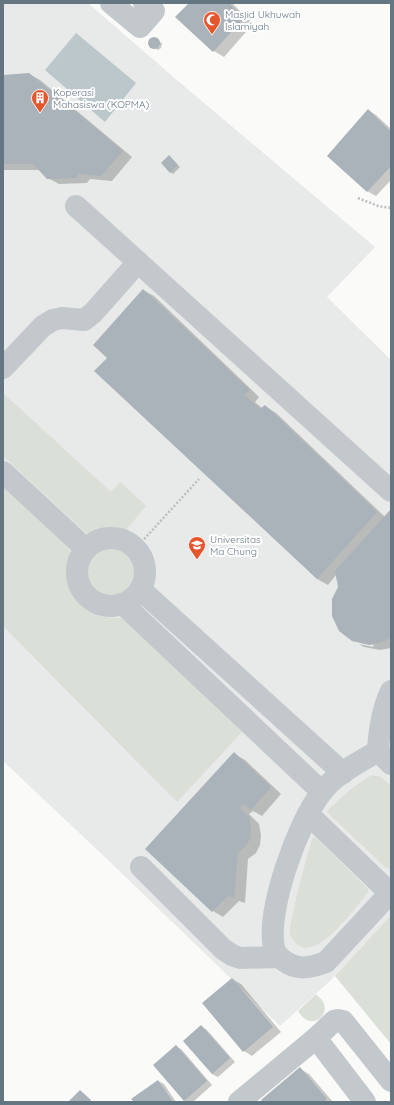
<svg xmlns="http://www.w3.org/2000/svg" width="394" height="1105" font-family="Quicksand,sans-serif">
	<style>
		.built { fill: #e8e9e9 }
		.green { fill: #dadfd7 }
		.water { fill: #bbc7cb }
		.shadow { fill: #0003 }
		.building { fill: #aab3b9 }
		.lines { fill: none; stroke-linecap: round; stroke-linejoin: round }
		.path { stroke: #bbbfc2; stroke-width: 2.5; stroke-dasharray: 2 2; stroke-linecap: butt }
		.minor { stroke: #c3c8cc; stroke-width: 22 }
		.labels { text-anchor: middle; stroke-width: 4; stroke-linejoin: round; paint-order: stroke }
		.poi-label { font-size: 10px; fill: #657683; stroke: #fff; text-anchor: start }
	</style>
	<rect width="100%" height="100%" fill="#fafaf8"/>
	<!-- built -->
	<path class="built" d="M3,3H88L178,81L375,247L327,297L391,360V915L331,980L280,1026L109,861L3,761Z"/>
	<!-- green -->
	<g class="green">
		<path d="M3,393L111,492L120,482L146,506L126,530L113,527L89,534L84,531L3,456Z"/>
		<path d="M3,486L70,549L71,581L81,600L96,613L111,618H128L133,622L242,732L177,802L3,626Z"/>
		<circle cx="111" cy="573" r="25"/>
		<path d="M372,775L381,777L391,786V869L385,867L327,812L329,809L352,788Z"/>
		<path d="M314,837L316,838L368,889V892C357,906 319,958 300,946C295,943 290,938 290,932C290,926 292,919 293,913C298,888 305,864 312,839Z"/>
		<path d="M391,915V1044L335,976Z"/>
		<path d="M316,994C319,997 323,1000 324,1004C328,1014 317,1025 307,1020C303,1018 300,1014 298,1011Z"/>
	</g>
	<!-- water -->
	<path class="water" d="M76,33L136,83L105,122L45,70Z"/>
	<!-- shadow -->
	<g class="shadow">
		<path d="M190,3H232L253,24L224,57L214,51L177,17Z"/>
		<path d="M153,38L162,43L161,48L158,50L150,46L149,44V41Z"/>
		<path d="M29,74L40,80L132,157L112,181L90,179L87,183L59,184L48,178L40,170H3V76Z"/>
		<path d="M368,110L376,115L391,129V180L376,196L367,191Z"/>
		<path d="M169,157L180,167L173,174L170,172Z"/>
		<path d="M143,290L154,296L259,397L255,402L262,408L265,406L276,413L385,517L391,511V648L380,650L364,647L359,644L373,647L374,645L354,641L336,575L328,585L317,579L108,358Z"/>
		<path d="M234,754L245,760L281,794L262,816L253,811L249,814L259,824L261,835L260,845L256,853L248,859L245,903L239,901L223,917L213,911Z"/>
		<path d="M232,979L241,984L281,1032L252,1056L244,1051Z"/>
		<path d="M201,1026L207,1030L235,1062L218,1077L212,1074Z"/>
		<path d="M176,1046L182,1050L212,1085L193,1102H187L184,1100Z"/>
		<path d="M300,1069L309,1074L333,1102H264Z"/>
		<path d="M158,1081L164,1084L176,1102H135Z"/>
	</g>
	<!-- building -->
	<g class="building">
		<path d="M189,3H229L244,18L213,52L175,17Z"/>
		<circle cx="154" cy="43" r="6"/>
		<path d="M29,73L123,151L101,176L79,174L76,178L47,179L33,164H3V75Z"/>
		<path d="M368,109L391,132V166L367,192L327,156Z"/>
		<path d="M169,155L178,165L170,173L161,163Z"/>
		<path d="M143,289L250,390L245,395L260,409L265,405L377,512L317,579L94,371L107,358L93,345Z"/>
		<path d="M391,509V637L385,641L369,645L352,641L339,631L332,616V599L338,587L335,571Z"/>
		<path d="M234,752L271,787L251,810L243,804L240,808L249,817L251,829L250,839L245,847L238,853L234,898L228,896L212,912L145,849Z"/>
		<path d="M232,978L273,1027L243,1052L202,1003Z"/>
		<path d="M201,1025L230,1058L212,1074L183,1041Z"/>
		<path d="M176,1045L207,1081L184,1101L153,1065Z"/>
		<path d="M300,1067L327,1099L323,1102H263L261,1100Z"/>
		<path d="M158,1080L173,1102H134L131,1099Z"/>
		<path d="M80,1090L91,1100L90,1102H68Z"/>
	</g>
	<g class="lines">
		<!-- path -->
		<g class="path">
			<path d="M358,198L378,206L391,208"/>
			<path d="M136,548L199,479"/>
		</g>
		<!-- minor -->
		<g class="minor">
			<path d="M111,3L140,27L154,11L144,3"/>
			<path d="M76,206L391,491"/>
			<path d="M3,368L43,326L53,320L62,318L84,320L93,313L138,262"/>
			<path d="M3,472L86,549"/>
			<circle cx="111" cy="572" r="34"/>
			<path d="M141,590L343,773"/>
			<path d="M124,605L322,792"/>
			<path d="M378,751C379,731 382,710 391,691"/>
			<path d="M391,764L378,751C358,763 335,774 321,793C298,823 266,910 274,948C275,953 279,957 283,960C297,971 310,968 326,962L391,892"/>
			<path d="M308,814L390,893"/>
			<path d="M141,867L223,949L232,955L240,958L279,957"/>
			<path d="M239,1102L316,1038"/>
			<path d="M365,1102L316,1038L334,1021L338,1020L343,1021L391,1081"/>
		</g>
	</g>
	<!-- icons -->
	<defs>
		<symbol id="mosque-pin" viewBox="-11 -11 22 30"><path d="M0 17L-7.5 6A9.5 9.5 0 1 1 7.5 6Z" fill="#e4572e" stroke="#fff"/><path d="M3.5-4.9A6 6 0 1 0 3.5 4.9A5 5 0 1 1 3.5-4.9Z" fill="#fff"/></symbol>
		<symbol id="building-pin" viewBox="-11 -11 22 30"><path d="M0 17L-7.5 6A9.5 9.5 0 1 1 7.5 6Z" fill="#e4572e" stroke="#fff"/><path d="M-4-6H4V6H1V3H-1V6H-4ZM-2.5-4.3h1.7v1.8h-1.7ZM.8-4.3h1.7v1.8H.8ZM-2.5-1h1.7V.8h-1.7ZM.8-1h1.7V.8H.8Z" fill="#fff"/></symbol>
		<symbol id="university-pin" viewBox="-11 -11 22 30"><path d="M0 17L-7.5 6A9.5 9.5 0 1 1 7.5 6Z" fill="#e4572e" stroke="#fff"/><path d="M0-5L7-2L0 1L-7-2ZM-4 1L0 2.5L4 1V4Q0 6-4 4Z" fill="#fff"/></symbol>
	</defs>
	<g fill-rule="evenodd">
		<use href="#mosque-pin" x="202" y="10" width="20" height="27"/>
		<use href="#building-pin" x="30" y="88" width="20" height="27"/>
		<use href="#university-pin" x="187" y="535" width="20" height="27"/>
	</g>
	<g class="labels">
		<!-- poi labels -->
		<g class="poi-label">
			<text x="225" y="18">Masjid Ukhuwah<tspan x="225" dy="12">Islamiyah</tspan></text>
			<text x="53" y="96">Koperasi<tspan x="53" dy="12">Mahasiswa (KOPMA)</tspan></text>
			<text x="210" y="543">Universitas<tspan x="210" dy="12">Ma Chung</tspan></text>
		</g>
	</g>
	<!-- border -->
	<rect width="394" height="1105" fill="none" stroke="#657683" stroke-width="8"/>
</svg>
